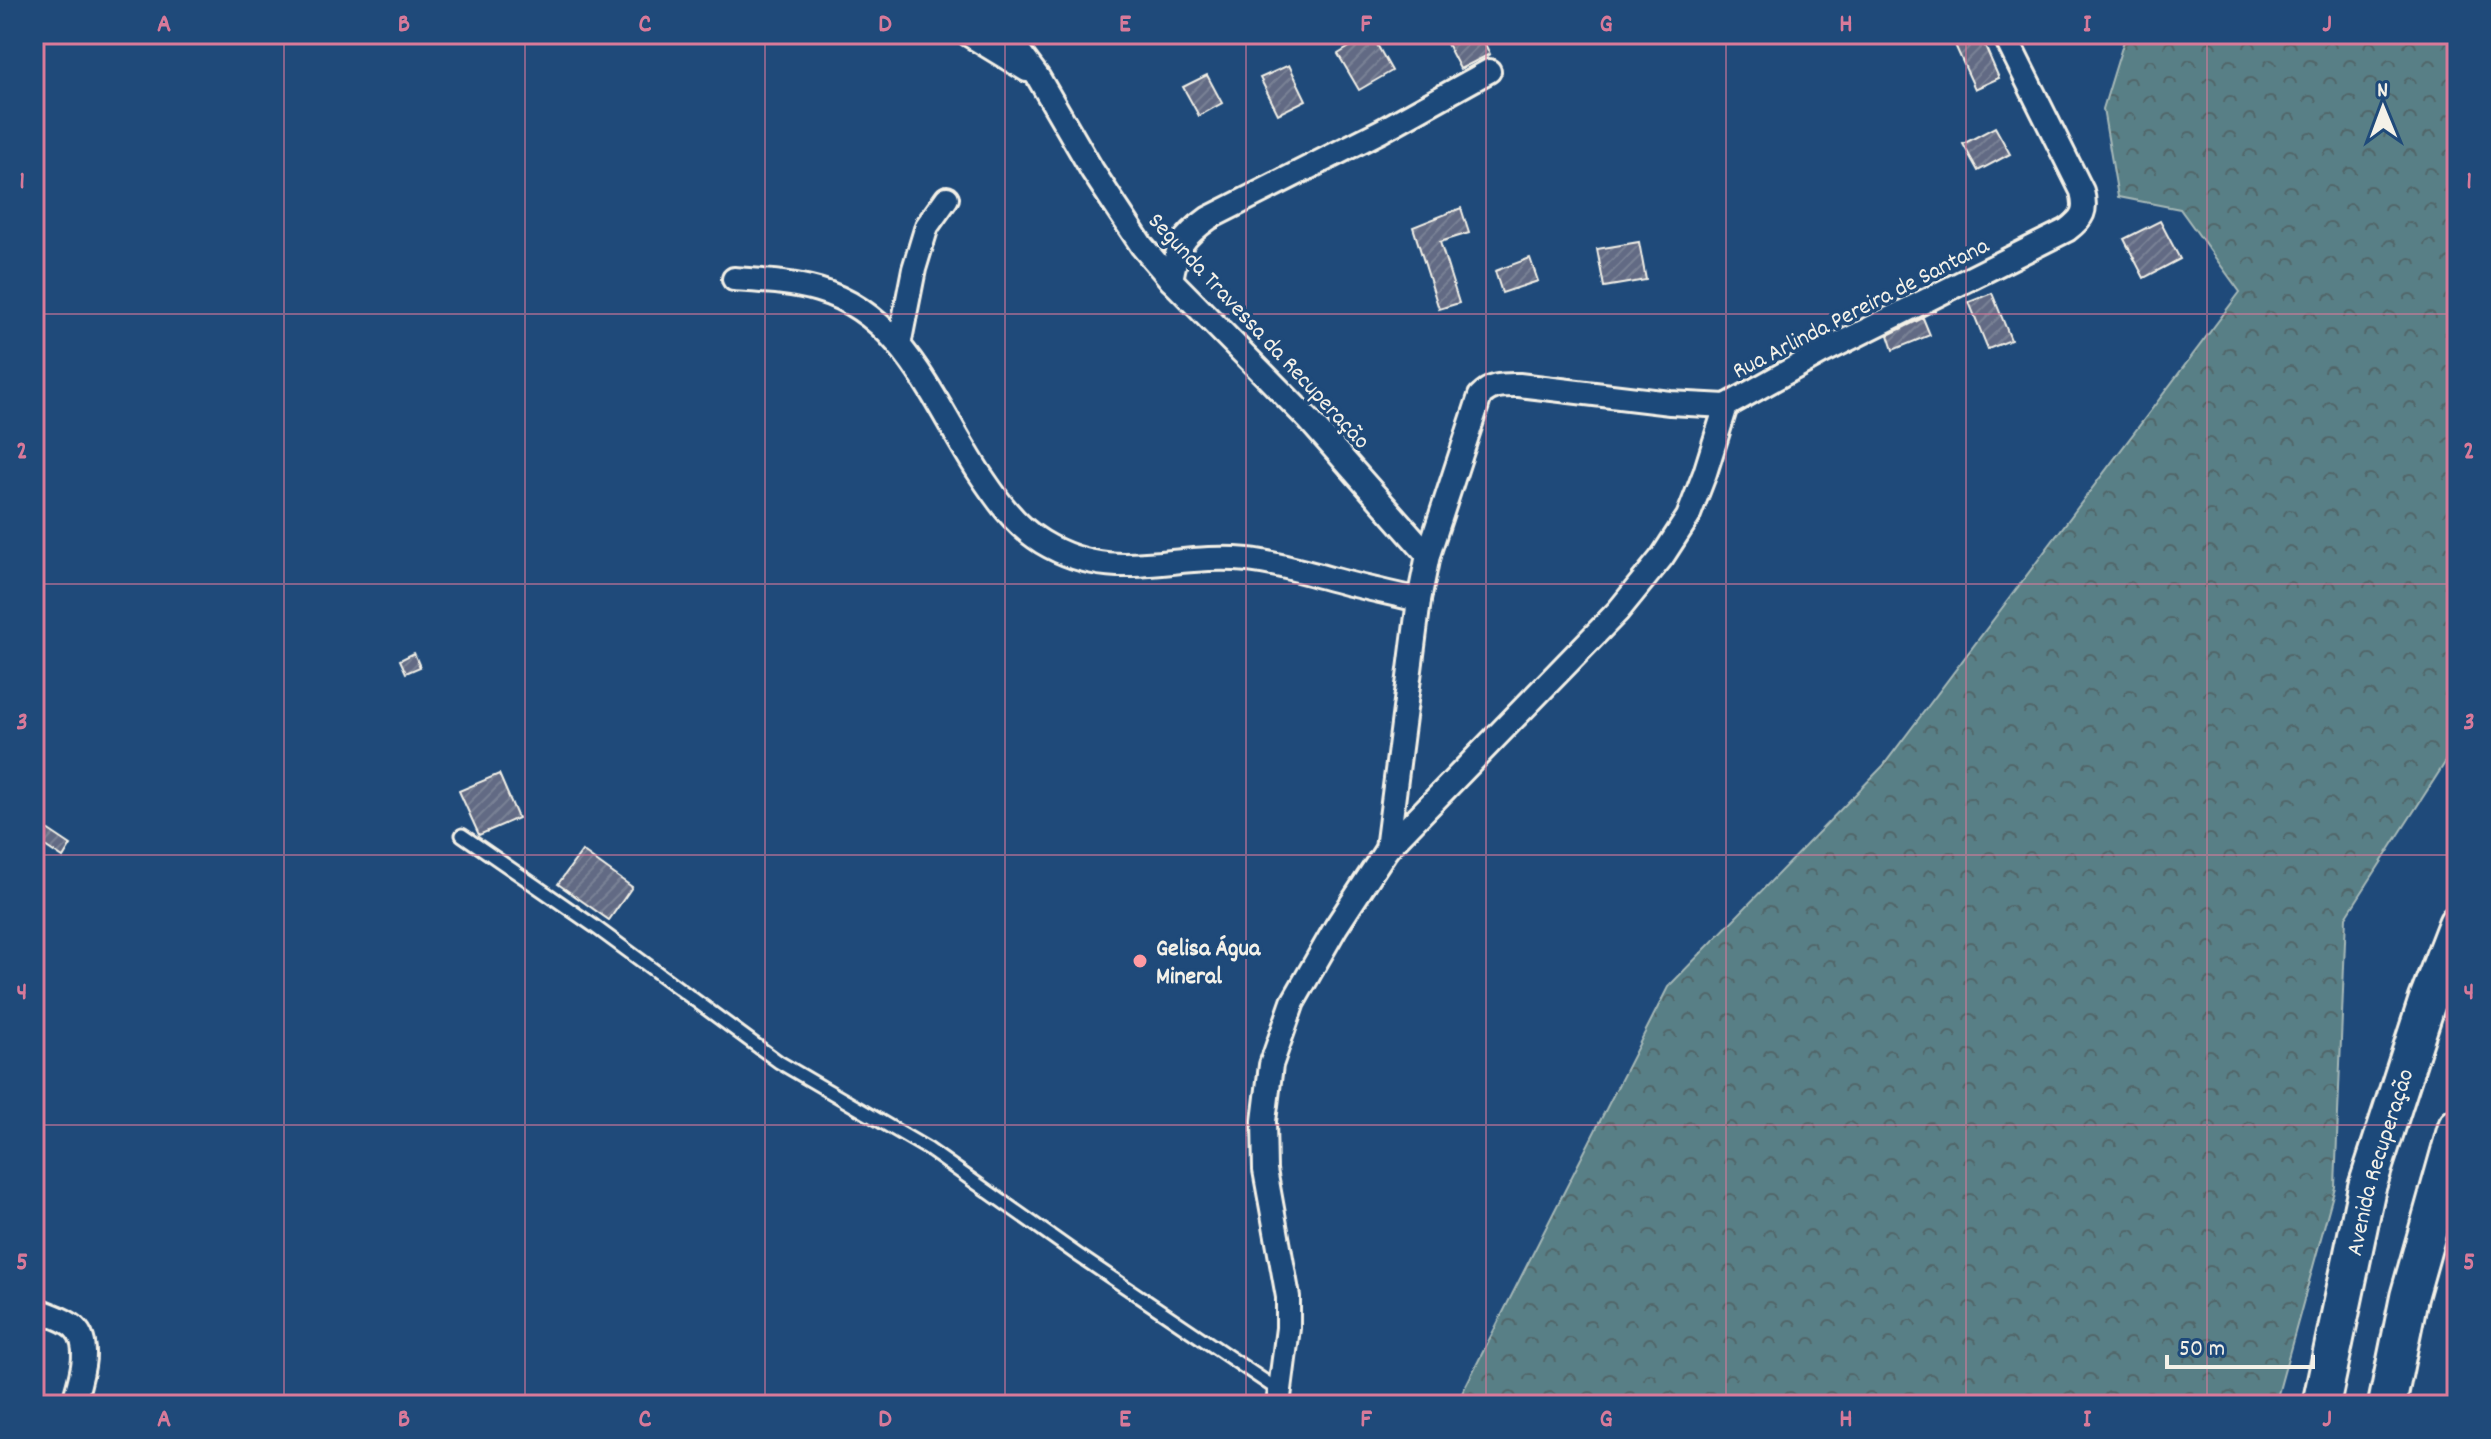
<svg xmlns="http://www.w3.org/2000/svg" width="2491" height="1439" font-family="Dekko,sans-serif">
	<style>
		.forest { fill: url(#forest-crowns); stroke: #a6b8b7; stroke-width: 2 }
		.building { fill: url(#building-hatch); stroke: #f4f1e8; stroke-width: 2 }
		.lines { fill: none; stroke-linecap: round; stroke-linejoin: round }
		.service-casing { stroke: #f4f1e8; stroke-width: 17 }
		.minor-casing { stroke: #f4f1e8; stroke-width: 28 }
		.trunk-casing { stroke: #f4f1e8; stroke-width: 42 }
		.service { stroke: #1f4a7a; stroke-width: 11 }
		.minor { stroke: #1f4a7a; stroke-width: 22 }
		.trunk { stroke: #1f4a7a; stroke-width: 36 }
		.grid { fill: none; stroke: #d87a9a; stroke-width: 2; stroke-opacity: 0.55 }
		.poi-dot { fill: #ff9aa2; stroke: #1f4a7a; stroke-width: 3 }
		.labels { text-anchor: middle; stroke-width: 7; stroke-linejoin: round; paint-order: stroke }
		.street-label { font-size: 24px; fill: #f4f1e8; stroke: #1f4a7a }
		.poi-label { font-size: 24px; font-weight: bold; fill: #f4f1e8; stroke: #1f4a7a; text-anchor: start }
		.neatline { fill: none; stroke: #d87a9a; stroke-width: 3 }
		.grid-label { font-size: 26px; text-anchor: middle; font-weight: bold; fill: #d87a9a }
	</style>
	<defs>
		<pattern id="forest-crowns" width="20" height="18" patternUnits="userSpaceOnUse" patternTransform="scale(2)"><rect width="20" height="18" fill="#587f86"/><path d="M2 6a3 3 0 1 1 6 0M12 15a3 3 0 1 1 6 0" fill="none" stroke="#516669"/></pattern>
		<pattern id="building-hatch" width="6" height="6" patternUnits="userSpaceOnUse" patternTransform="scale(2)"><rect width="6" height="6" fill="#626b84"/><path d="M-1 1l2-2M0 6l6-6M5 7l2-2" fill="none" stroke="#798195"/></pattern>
	</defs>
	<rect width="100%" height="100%" fill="#1f4a7a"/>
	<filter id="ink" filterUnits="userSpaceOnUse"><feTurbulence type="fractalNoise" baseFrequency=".0125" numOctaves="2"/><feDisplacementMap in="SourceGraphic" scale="16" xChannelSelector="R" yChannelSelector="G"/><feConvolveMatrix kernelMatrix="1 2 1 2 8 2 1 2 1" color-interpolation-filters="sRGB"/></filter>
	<g filter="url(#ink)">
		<!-- forest -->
		<path class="forest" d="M2126,34H2457V744L2346,917L2335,1187L2275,1405H1456L1668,987L1883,766L2240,292L2180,209L2118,197L2103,109Z"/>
		<!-- building -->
		<g class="building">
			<path d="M1371,34L1392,71L1359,90L1338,54Z"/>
			<path d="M1452,34H1480L1490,54L1460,69L1444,38Z"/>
			<path d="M1950,34H1980L1999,78L1975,89Z"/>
			<path d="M1289,65L1306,100L1278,114L1260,78Z"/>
			<path d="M1207,75L1222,103L1199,116L1183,87Z"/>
			<path d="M1995,127L2010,154L1978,171L1963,144Z"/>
			<path d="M1461,208L1469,233L1440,242L1459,303L1439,309L1413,227Z"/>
			<path d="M2160,221L2180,259L2144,278L2124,239Z"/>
			<path d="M1639,242L1646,280L1604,287L1597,249Z"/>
			<path d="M1530,258L1538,281L1502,293L1495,271Z"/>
			<path d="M1992,293L2011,340L1988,349L1969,302Z"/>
			<path d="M1923,318L1930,335L1893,350L1888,335Z"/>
			<path d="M414,653L420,667L406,673L400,660Z"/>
			<path d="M499,774L518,818L479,835L459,791Z"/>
			<path d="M44,827L71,845L63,858L36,840Z"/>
			<path d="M582,851L632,887L609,920L558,884Z"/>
		</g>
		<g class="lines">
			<defs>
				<path id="service" d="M462,835L594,926L779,1062L928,1149L1078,1255L1281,1392"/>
				<g id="minor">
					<path d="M968,34L1027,70"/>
					<path d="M1006,34L1038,77L1092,170L1142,246L1171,280L1308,419L1428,555"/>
					<path d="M734,279C762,281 791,282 818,290C903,314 934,403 978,471C996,498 1014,525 1042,542C1115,586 1171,552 1248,560C1277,563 1304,572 1331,579C1360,587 1390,593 1419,600"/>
					<path d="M1171,280C1177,247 1181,238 1209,218L1381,131L1489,71"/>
					<path d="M899,345L914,269L927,226L947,198"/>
					<path d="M1387,849L1618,611L1662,557L1688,517L1705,473L1726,406"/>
					<path d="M34,1308C46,1314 64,1318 74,1327C94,1345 79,1383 73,1405"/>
					<path d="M1278,1405L1288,1328V1297L1265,1170L1264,1121L1271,1065L1293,1002L1336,927L1387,849L1419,600L1428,555L1480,396C1492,384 1502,385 1519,385L1670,403L1726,406L1821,353L2067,230C2083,218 2087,211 2082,191L2004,34"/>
				</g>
				<g id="trunk">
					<path id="s1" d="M2321,1405L2367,1187L2428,999L2457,924"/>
					<path d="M2387,1405L2409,1297L2457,1127"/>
				</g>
			</defs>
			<!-- service casing -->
			<use href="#service" class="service-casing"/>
			<!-- minor casing -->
			<use href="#minor" class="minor-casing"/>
			<!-- trunk casing -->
			<use href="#trunk" class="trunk-casing"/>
			<!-- service -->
			<use href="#service" class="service"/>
			<!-- minor -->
			<use href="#minor" class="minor"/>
			<!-- trunk -->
			<use href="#trunk" class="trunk"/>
		</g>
	</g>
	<!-- grid -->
	<path class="grid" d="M284,34V1405M525,34V1405M765,34V1405M1005,34V1405M1246,34V1405M1486,34V1405M1726,34V1405M1966,34V1405M2207,34V1405M34,314H2457M34,584H2457M34,855H2457M34,1125H2457"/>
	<!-- markers -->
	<circle class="poi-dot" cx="1140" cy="961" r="8"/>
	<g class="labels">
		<!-- street labels -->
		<g class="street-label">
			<text transform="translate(1860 307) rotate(-27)" y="8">Rua Arlinda Pereira de Santana</text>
			<text transform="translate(1260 330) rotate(47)" y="8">Segunda Travessa da Recuperação</text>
			<text dy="8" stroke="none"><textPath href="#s1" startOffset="250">Avenida Recuperação</textPath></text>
		</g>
		<!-- poi labels -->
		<g class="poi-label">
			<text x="1156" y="955">Gelisa Água<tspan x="1156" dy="28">Mineral</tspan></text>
		</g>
	</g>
	<!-- margin -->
	<rect width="2491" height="1439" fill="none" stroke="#1f4a7a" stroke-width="88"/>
	<!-- north arrow -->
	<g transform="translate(2383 108) rotate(359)" stroke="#1f4a7a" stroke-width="6" paint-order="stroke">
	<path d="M0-6L14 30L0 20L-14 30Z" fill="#f4f1e8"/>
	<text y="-12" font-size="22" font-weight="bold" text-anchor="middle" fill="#f4f1e8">N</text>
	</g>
	<!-- scale -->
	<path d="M2167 1355v12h146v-12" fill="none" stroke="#f4f1e8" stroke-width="4"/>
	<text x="2179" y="1355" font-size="24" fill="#f4f1e8" stroke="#1f4a7a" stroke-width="6" paint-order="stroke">50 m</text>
	<rect x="44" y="44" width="2403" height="1351" class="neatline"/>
	<g class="grid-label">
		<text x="164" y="31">A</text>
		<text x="404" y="31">B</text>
		<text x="645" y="31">C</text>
		<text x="885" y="31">D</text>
		<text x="1125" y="31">E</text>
		<text x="1366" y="31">F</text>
		<text x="1606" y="31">G</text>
		<text x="1846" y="31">H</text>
		<text x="2087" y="31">I</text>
		<text x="2327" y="31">J</text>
		<text x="22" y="188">1</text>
		<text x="2469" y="188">1</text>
		<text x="22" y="458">2</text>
		<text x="2469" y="458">2</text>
		<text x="22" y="729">3</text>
		<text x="2469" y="729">3</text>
		<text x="22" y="999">4</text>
		<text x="2469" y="999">4</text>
		<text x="22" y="1269">5</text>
		<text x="2469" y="1269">5</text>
		<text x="164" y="1426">A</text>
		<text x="404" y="1426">B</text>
		<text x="645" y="1426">C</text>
		<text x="885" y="1426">D</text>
		<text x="1125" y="1426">E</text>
		<text x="1366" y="1426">F</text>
		<text x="1606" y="1426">G</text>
		<text x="1846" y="1426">H</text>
		<text x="2087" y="1426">I</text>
		<text x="2327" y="1426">J</text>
	</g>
</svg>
